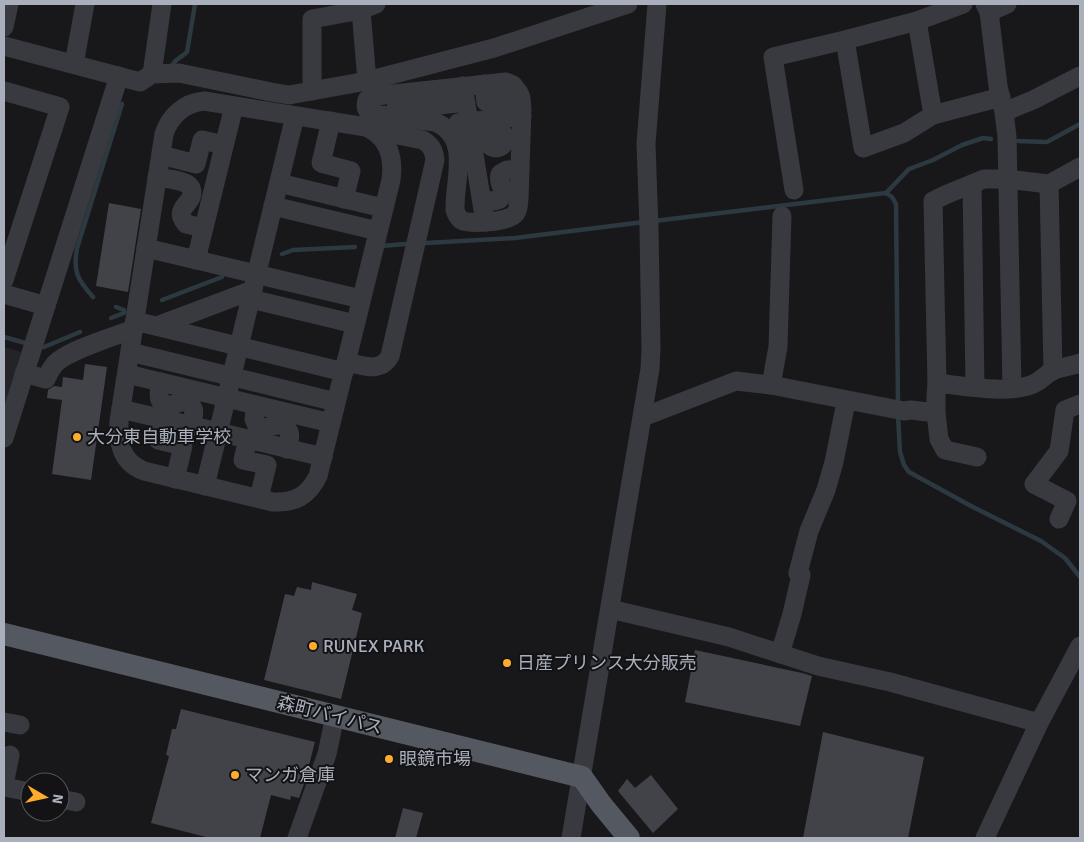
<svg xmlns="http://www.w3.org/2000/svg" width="1084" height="842" font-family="Signika,'Noto Sans JP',sans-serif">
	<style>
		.built { fill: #242428 }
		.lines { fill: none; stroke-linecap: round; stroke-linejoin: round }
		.stream { stroke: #2d3940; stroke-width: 4.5 }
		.building { fill: #424348 }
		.minor { stroke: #393a40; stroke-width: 19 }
		.major { stroke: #545860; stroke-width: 22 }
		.poi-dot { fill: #ffab2c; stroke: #131316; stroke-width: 2 }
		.labels { text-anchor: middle; stroke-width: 4; stroke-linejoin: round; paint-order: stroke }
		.poi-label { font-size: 18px; fill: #a9b0bc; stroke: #131316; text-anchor: start }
		.street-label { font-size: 18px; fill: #a9b0bc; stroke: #131316 }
	</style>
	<rect width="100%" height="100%" fill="#18181b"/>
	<!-- built -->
	<path class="built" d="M4,347L21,352L4,408Z"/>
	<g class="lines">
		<!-- stream -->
		<g class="stream">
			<path d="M173,64C177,58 183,56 187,52L195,4"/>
			<path d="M1018,141L1047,142L1080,124"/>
			<path d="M886,193L909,169L933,160L962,145L983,138L991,139"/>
			<path d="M654,221L886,193L892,197L896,204L898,405"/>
			<path d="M426,243L515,238L644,222"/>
			<path d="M382,246L405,244"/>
			<path d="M282,254L293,250L355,247"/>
			<path d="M93,297C77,279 73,272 77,248L122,104"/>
			<path d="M162,300L222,277"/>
			<path d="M111,318L124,313V310L116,307"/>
			<path d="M4,337L29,344"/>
			<path d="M39,346L44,347L80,332"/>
			<path d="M898,415L900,452L904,465L909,472L971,506L1041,541L1065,558L1080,577"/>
		</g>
	</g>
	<!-- building -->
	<g class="building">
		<path d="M109,203L141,209L128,292L96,286Z"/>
		<path d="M85,364L107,367L91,480L52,474L62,400L47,398L48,390L54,386L62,387L63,377L83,380Z"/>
		<path d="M312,582L357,594L352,610L362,613L341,699L264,680L285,594L294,596L297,587L311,590Z"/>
		<path d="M695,650L802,673L812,676L800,726L685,702Z"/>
		<path d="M181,709L315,742L304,784L299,798L291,796L290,800L271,795L260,838H210L151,823L169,756L166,755L172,729H176Z"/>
		<path d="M823,732L924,757L908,838H803Z"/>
		<path d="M651,775L678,809L653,833L618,791L627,779L635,788Z"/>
		<path d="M403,808L423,813L416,838H395Z"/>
	</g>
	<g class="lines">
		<!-- minor -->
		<g class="minor">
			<path d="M985,4L989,12L998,86L1004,112L1007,137L1012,388"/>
			<path d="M361,10L367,81"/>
			<path d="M989,12L1007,4"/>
			<path d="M917,21L933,115"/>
			<path d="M4,27L9,4"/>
			<path d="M845,40L863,148L904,133L933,115L1001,97"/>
			<path d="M4,46L140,82L152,74L179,73L271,92L289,95L367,81L494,48L628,4"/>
			<path d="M74,64L85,4"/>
			<path d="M152,74L162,4"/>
			<path d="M506,82L513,85L519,93L521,98L522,109L519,199C518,205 519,210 515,214C508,222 470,225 461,220C458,217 456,214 455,210C454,180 472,137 435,122L372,114C366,111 365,106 367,100L372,96H375Z"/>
			<path d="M484,84L486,102L507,100L508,118"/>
			<path d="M463,86L485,222"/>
			<path d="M4,91L60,107L4,280"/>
			<path d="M312,91V19L361,10L376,4"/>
			<path d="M204,101L366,127C389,137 394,158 391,180L318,476C308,496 295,503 273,502L144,471C121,462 118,443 119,421L164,134C170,116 184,103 204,101Z"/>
			<path d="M395,110L466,102"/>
			<path d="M1004,112L1033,100L1080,76"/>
			<path d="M331,121L321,163L351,171L344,199"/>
			<path d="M458,123L522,116"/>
			<circle cx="496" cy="139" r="9"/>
			<path d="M161,155L196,164L202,140L224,145"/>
			<path d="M157,177C166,179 177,179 185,183C188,184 189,185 191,188C197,204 171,207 186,224L204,228"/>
			<path d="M279,183L383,208"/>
			<path d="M972,184L975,387"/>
			<path d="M1049,184L1053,371"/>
			<path d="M794,190L773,57L845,40L917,21L963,4"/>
			<path d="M482,200L494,201L500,199C508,188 497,187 500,174L507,170L520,169"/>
			<path d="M273,206L378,231"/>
			<path d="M146,248L361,299"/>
			<path d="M196,260L234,106"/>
			<path d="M4,294L46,306"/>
			<path d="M251,299L355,324"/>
			<path d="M135,321L344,372"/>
			<path d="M157,326L253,290"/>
			<path d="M130,352L336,402"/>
			<path d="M346,362C362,365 380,374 390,356L435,160C434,150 431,145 423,140L372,130"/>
			<path d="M24,373L46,379C48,375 50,370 54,365C65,351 115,336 134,329"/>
			<path d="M127,374L331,423"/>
			<path d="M161,382C159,392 155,405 171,405C175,405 179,402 183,401C198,406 194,414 191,426"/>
			<path d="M937,383C964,386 1006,394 1031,385C1040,382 1046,374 1054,370C1062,367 1072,366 1080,363"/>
			<path d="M771,385L778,347L782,216"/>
			<path d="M256,405L254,419L257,426C267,430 268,426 277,425C280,424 282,425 284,426C293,432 289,441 287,449"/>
			<path d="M121,409L323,457"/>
			<path d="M643,417L736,381L771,385L904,411L911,410L936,413"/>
			<path d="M164,419L158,440L183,446L175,479"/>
			<path d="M4,438L119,76"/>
			<path d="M248,439L243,460L267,465L259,498"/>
			<path d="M977,457L945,450L939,439L936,413V396L937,383L933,201L945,195L984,179H1007L1049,184L1080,167"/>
			<path d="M205,486L295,116"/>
			<path d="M1059,519L1067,501L1034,484L1059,451L1065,410L1080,404"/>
			<path d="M610,609L729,637L818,666L890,682L1039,723"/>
			<path d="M780,654L792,614L801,575L798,573L809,531L826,490L834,462L846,402L850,401"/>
			<path d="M4,722L20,725"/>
			<path d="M4,785L10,755"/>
			<path d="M4,787L30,792"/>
			<path d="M60,799L76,802"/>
			<path d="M297,838L327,754L335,716"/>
			<path d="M571,838L650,369L651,348L649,228L646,144L657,4"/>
			<path d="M985,838L1039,723L1080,646"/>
		</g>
		<!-- major -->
		<path class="major" d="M4,634L582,777L601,804L629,838"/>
	</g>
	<!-- markers -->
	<g class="poi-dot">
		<circle cx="77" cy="437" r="5"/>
		<circle cx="313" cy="646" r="5"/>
		<circle cx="507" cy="663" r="5"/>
		<circle cx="389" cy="759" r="5"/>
		<circle cx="235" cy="775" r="5"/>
	</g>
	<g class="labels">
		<!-- poi labels -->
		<g class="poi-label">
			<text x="87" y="443">大分東自動車学校</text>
			<text x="323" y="652">RUNEX PARK</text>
			<text x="517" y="669">日産プリンス大分販売</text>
			<text x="399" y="765">眼鏡市場</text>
			<text x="245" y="781">マンガ倉庫</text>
		</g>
		<!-- street labels -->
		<g class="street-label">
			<text transform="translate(330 715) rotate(14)" y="6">森町バイパス</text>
		</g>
	</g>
	<!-- border -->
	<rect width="1084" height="842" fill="none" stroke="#a9b0bc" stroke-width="10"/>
	<!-- north arrow -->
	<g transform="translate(45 797) rotate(99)"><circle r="24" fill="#131316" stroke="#4f5258"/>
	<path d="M0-4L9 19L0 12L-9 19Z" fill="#ffab2c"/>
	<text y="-8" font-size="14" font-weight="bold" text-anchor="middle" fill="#a9b0bc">N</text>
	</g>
</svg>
